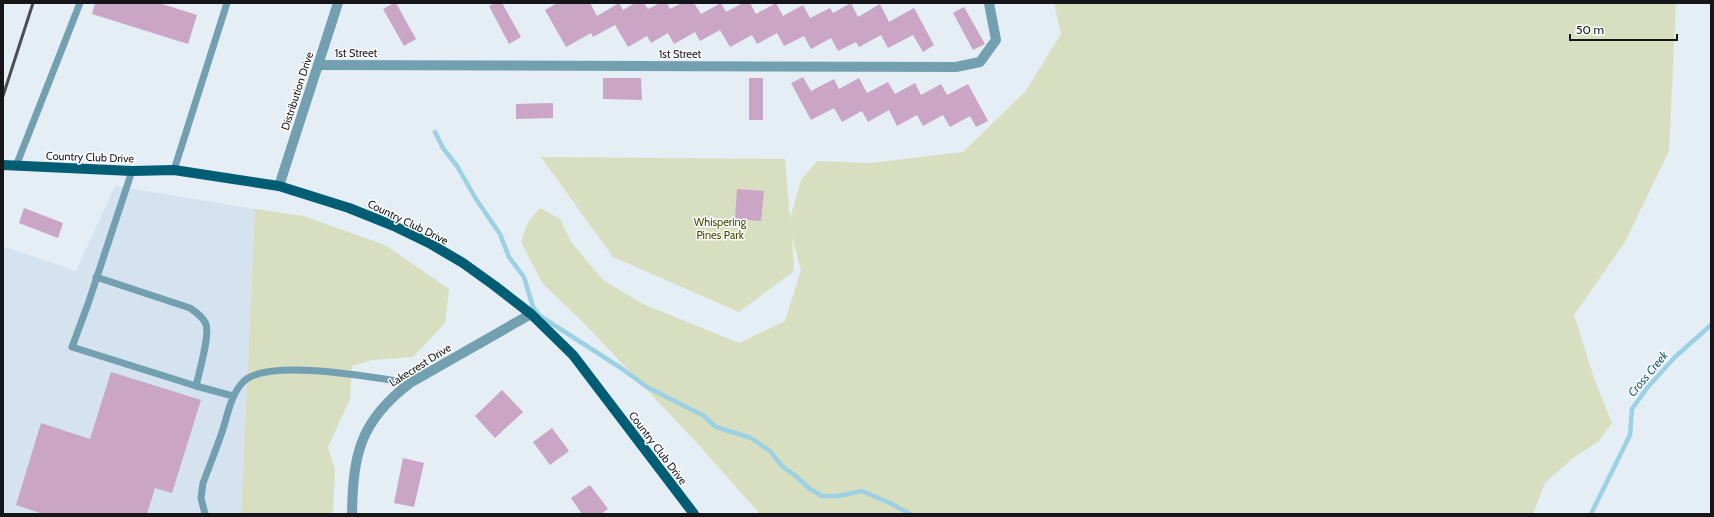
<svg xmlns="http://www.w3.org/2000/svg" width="1714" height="517" font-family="Cabin,sans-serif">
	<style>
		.built { fill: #d5e2ef }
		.green { fill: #d8dec0 }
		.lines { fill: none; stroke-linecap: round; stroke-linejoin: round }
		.stream { stroke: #9bd1e2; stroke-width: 4.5 }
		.building { fill: #caa5c5 }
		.lane { stroke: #73a0b0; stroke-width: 7 }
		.street { stroke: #73a0b0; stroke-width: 10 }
		.primary { stroke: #005d74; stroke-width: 10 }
		.rail { stroke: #4b4f53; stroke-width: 3 }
		.labels { text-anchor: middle; stroke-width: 3; stroke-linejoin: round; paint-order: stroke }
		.street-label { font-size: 11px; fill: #141619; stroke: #fff }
		.park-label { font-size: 11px; fill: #434b00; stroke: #fff }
		.water-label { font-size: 12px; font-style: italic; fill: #1a6072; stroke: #fff }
	</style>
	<rect width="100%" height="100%" fill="#e5edf5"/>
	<!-- built -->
	<path class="built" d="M115,186L255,209L241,514H3V246L76,271Z"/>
	<!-- green -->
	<g class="green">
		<path d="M1054,3H1676L1669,151L1625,242L1574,315L1594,378L1612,423L1599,441L1573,458L1545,483L1533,514H760L697,443L583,322L542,283L521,242L528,222L540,208L560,219L571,242L603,280L643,304L739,343L785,321L801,270L792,237L794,271L739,312L613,257L541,157L785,159L790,219L801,180L817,161L870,163L963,152L1025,92L1061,34Z"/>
		<path d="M255,209L303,216L385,245L449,289L445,323L413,357L372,360L352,366L350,399L328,447L335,470L333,511L331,514H241Z"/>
	</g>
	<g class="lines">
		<!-- stream -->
		<g class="stream">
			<path d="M435,132L443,148L457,166L476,199L500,234L509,257L524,277L533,307L540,316L621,368L647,387L704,416L716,427L751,438L770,451L782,466L797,477L810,489L822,496H838L862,491L890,503L910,514"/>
			<path d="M1591,514L1630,435L1632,409L1647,388L1675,357L1711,325"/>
		</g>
	</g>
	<!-- building -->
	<g class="building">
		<path d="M95,3H159L197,15L188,44L92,14Z"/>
		<path d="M394,3H396L416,39L404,46L383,9Z"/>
		<path d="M495,3H502L521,37L509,44L489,6Z"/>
		<path d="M557,3H590L597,16L619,3L623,10L635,3H644L648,9L660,3H667L670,9L682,3H694L701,14L721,3L726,12L743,3H750L756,14L776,3L783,16L803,5L810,18L830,8L833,13L851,3L858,17L880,4L889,22L914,8L934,45L923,52L913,35L888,48L881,35L859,47L856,42L838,51L831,38L811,49L804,36L784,46L777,33L757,44L752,35L730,47L720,30L700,41L695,32L674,44L668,33L651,43L647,36L628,47L615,25L593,37L591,33L566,47L545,10Z"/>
		<path d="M964,7L985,44L973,50L953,13Z"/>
		<path d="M803,77L811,91L834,79L839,89L859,78L867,93L888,82L895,94L915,83L921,95L941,84L947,95L968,84L988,121L976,127L970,116L950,127L943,115L923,126L917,115L897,126L889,110L868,122L862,111L842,122L834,108L811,120L791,83Z"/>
		<path d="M603,78H641L642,100L603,99Z"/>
		<rect x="749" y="78" width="14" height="42"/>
		<path d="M553,103V118L516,119V104Z"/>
		<path d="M737,189L764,191L761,221L735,219Z"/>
		<path d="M24,208L63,223L58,238L19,223Z"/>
		<path d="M111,372L201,400L172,493L155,488L147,514H43L16,505L41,423L90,439Z"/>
		<path d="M502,390L523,412L495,438L475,416Z"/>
		<path d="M552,428L569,451L550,465L533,442Z"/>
		<path d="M403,458L424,463L414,507L394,503Z"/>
		<path d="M590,485L608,509L601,514H582L571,498Z"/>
	</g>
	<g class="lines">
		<!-- lane -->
		<g class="lane">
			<path d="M16,166L80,3"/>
			<path d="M174,170L227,3"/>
			<path d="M132,171L88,304L72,347L196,386L233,396"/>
			<path d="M96,277L190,308C196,312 203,317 206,324C210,335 199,373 196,386"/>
			<path d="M205,514L201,498L203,483C210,465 217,447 223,429C228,413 231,395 243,382C267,357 376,378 410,383"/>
		</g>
		<!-- street -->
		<g class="street">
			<path d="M318,65L956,67L980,62L996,40L989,3"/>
			<path d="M279,186L338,3"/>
			<path d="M352,514C353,454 360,421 410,383L531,314"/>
		</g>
		<!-- primary -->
		<path class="primary" d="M3,165L132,171L174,170L279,186L349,208L394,226L429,243L463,263L495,286L531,314L573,355L694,514"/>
		<!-- rail -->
		<path class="rail" d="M3,96L33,3"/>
	</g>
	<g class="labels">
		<!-- street labels -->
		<g class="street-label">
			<text x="356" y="57">1st Street</text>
			<text x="680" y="58">1st Street</text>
			<text transform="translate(297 91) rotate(-72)" y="4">Distribution Drive</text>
			<text transform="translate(90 157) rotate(2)" y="4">Country Club Drive</text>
			<text transform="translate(408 222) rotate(26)" y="4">Country Club Drive</text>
			<text transform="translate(420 365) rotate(-32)" y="4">Lakecrest Drive</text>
			<text transform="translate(658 448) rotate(53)" y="4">Country Club Drive</text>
		</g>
		<!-- park labels -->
		<g class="park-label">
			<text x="720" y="226">Whispering<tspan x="720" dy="13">Pines Park</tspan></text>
		</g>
		<!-- water labels -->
		<g class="water-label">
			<text transform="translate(1648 374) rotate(-50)" y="4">Cross Creek</text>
		</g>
	</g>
	<!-- border -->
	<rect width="1714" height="517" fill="none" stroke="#141619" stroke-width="8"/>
	<!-- scale -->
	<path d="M1570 34v6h107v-6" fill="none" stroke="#141619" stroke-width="2"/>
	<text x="1576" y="34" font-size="12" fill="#141619" stroke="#ffffff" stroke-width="3" paint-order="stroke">50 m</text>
</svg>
